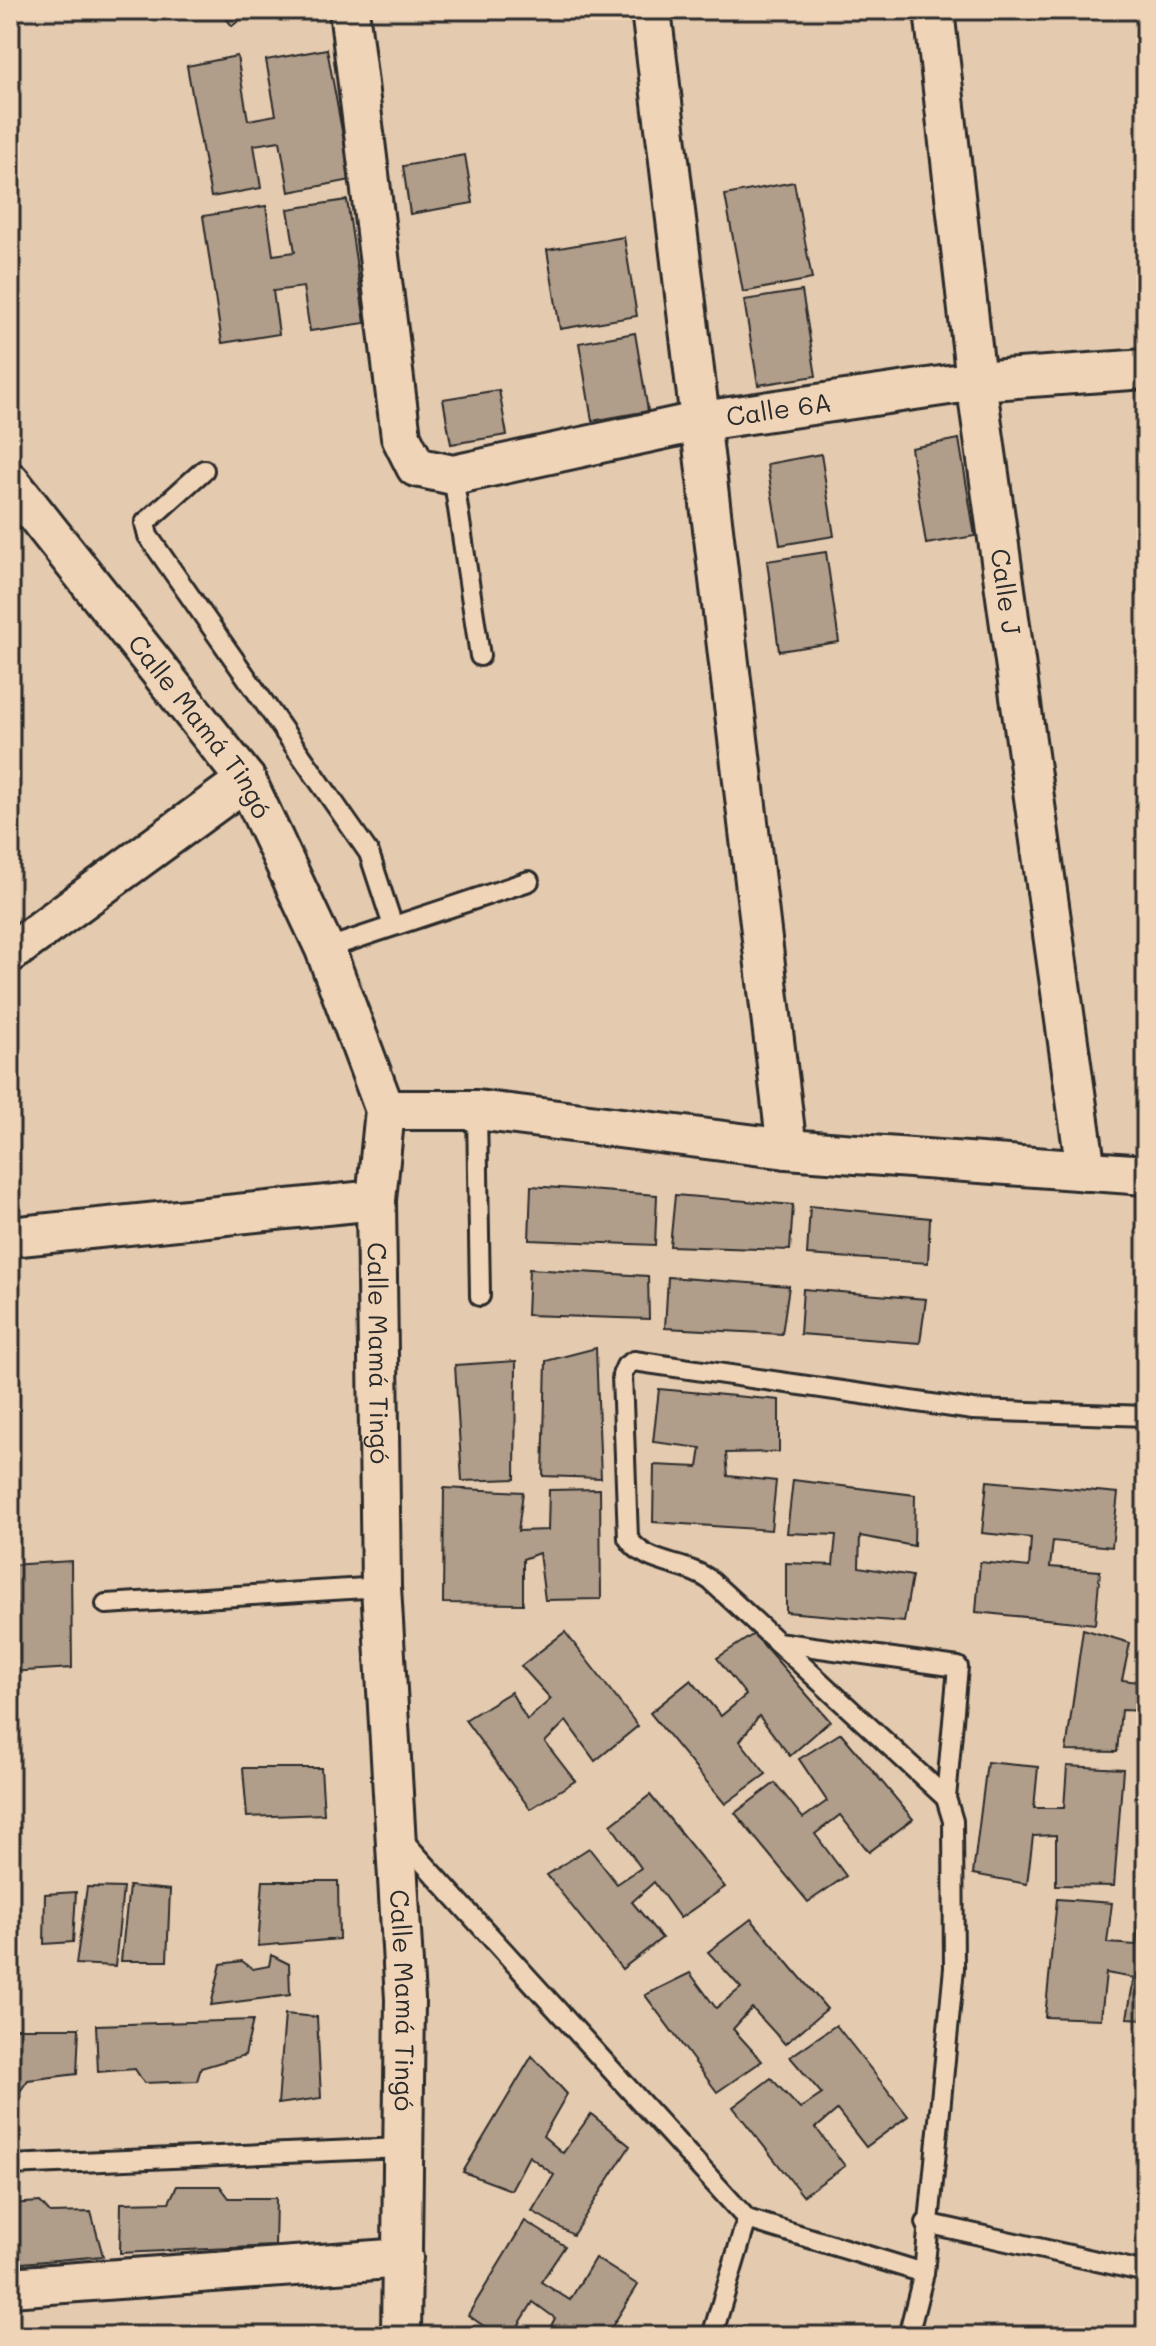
<svg xmlns="http://www.w3.org/2000/svg" width="1156" height="2346" font-family="Mali,sans-serif">
	<style>
		.building { fill: #b09d8a; stroke: #2b2b2b; stroke-width: 2 }
		.lines { fill: none; stroke-linecap: round; stroke-linejoin: round }
		.lane-casing { stroke: #2b2b2b; stroke-width: 24 }
		.street-casing { stroke: #2b2b2b; stroke-width: 44 }
		.lane { stroke: #f0d4b7; stroke-width: 18 }
		.street { stroke: #f0d4b7; stroke-width: 38 }
		.labels { text-anchor: middle; stroke-width: 6; stroke-linejoin: round; paint-order: stroke }
		.street-label { font-size: 26px; fill: #2b2b2b; stroke: #f0d4b7 }
	</style>
	<rect width="100%" height="100%" fill="#e4caaf"/>
	<filter id="ink" filterUnits="userSpaceOnUse"><feTurbulence type="fractalNoise" baseFrequency=".0125" numOctaves="2"/><feDisplacementMap in="SourceGraphic" scale="16" xChannelSelector="R" yChannelSelector="G"/><feConvolveMatrix kernelMatrix="1 2 1 2 8 2 1 2 1" color-interpolation-filters="sRGB"/></filter>
	<g filter="url(#ink)">
		<!-- building -->
		<g class="building">
			<path d="M220,10H252L232,26Z"/>
			<path d="M327,49L351,180L289,192L280,141L254,145L261,188L211,197L187,66L237,56L248,120L276,115L266,60Z"/>
			<path d="M465,155L473,203L410,214L403,166Z"/>
			<path d="M794,182L812,279L743,292L725,195Z"/>
			<path d="M347,200L365,323L310,331L303,287L273,291L279,334L222,343L203,216L266,206L273,255L295,252L288,209Z"/>
			<path d="M624,237L637,316L560,329L547,250Z"/>
			<path d="M802,291L816,376L758,385L744,300Z"/>
			<path d="M635,333L648,411L592,421L579,343Z"/>
			<path d="M499,390L507,435L451,444L443,399Z"/>
			<path d="M959,439L975,536L926,544L911,448Z"/>
			<path d="M821,454L834,536L780,545L767,464Z"/>
			<path d="M826,552L839,642L779,651L767,561Z"/>
			<path d="M531,1186L657,1195L655,1245L529,1240Z"/>
			<path d="M675,1195L793,1205L790,1250L670,1246Z"/>
			<path d="M810,1206L930,1218L928,1263L807,1255Z"/>
			<path d="M529,1269L648,1276L649,1319L527,1315Z"/>
			<path d="M668,1277L789,1286L782,1334L665,1328Z"/>
			<path d="M803,1289L926,1299L920,1343L800,1334Z"/>
			<path d="M596,1348L601,1478L543,1476L546,1361Z"/>
			<path d="M516,1361L515,1479L462,1481L455,1365Z"/>
			<path d="M659,1389L779,1400V1452L726,1453L728,1476L776,1481L771,1530L653,1522L654,1465L698,1467L701,1448L653,1442Z"/>
			<path d="M793,1480L915,1495L914,1546L860,1536L859,1567L912,1576L904,1622L786,1612V1563L833,1565L836,1535L787,1533Z"/>
			<path d="M987,1481L1118,1493L1112,1547L1053,1541L1050,1567L1100,1571L1095,1624L976,1612L980,1562L1029,1567L1031,1538L982,1533Z"/>
			<path d="M444,1488L523,1492L518,1531L548,1530L549,1490L600,1489L601,1599L545,1600L539,1553L523,1559V1604L443,1603Z"/>
			<path d="M71,1561L72,1668L10,1672V1565Z"/>
			<path d="M1083,1629L1130,1643L1122,1680L1146,1683V1711L1121,1710L1117,1752L1066,1751Z"/>
			<path d="M565,1632L638,1726L595,1761L566,1721L545,1742L575,1781L530,1809L465,1720L511,1692L527,1720L551,1699L521,1666Z"/>
			<path d="M754,1634L830,1721L790,1756L759,1716L740,1741L766,1774L725,1804L650,1713L691,1680L721,1716L746,1695L717,1658Z"/>
			<path d="M841,1733L913,1819L869,1852L840,1815L815,1834L846,1876L808,1902L735,1813L775,1783L803,1818L827,1801L799,1759Z"/>
			<path d="M987,1762L1038,1767L1034,1808H1064L1067,1766L1123,1769L1114,1886L1056,1885V1835L1033,1836L1027,1884L973,1874Z"/>
			<path d="M243,1768H321L324,1814L247,1817Z"/>
			<path d="M650,1795L725,1887L680,1918L654,1882L632,1902L662,1938L622,1969L547,1875L589,1848L617,1884L641,1868L611,1825Z"/>
			<path d="M263,1881H338L339,1939L258,1946Z"/>
			<path d="M129,1886L170,1890L167,1961H121Z"/>
			<path d="M87,1887L123,1888L115,1966L76,1964Z"/>
			<path d="M76,1892L73,1942L44,1944L45,1894Z"/>
			<path d="M1057,1899L1112,1903L1107,1943L1136,1945L1140,1900L1146,1901V2019L1127,2018L1134,1978L1106,1973L1101,2019L1045,2017Z"/>
			<path d="M751,1919L827,2009L785,2044L752,2008L733,2029L762,2061L717,2092L645,1995L690,1973L716,2008L741,1988L708,1952Z"/>
			<path d="M271,1955L289,1964L290,1995L211,2005L221,1964L242,1961L253,1969L269,1966Z"/>
			<path d="M285,2014L317,2017L321,2098L278,2104Z"/>
			<path d="M253,2020L245,2055L201,2068L197,2081L144,2083L135,2069L98,2072L96,2025Z"/>
			<path d="M836,2025L908,2116L866,2147L837,2110L816,2128L845,2166L803,2196L733,2107L771,2078L800,2109L822,2094L790,2057Z"/>
			<path d="M10,2028H79L77,2074L28,2080L16,2097H10Z"/>
			<path d="M532,2056L567,2094L543,2136L563,2153L591,2114L630,2146L573,2235L532,2211L554,2175L529,2156L511,2190L463,2172Z"/>
			<path d="M177,2186H220L229,2198H276L275,2246L120,2253L121,2203L169,2202Z"/>
			<path d="M40,2202L50,2213L91,2212L103,2256L10,2264V2204Z"/>
			<path d="M525,2221L565,2246L541,2282L570,2300L595,2258L638,2285L606,2336H546L555,2318L533,2302L512,2336H498L468,2315Z"/>
		</g>
		<g class="lines">
			<defs>
				<g id="lane">
					<path d="M204,470L145,523L148,536L369,853L393,926"/>
					<path d="M453,475L480,656"/>
					<path d="M325,949L529,881"/>
					<path d="M477,1110L480,1296"/>
					<path d="M106,1604L381,1587"/>
					<path d="M777,1642L958,1667L946,1798L953,1821L954,1968L924,2273L908,2336"/>
					<path d="M946,1798L710,1580C684,1561 646,1566 628,1538L622,1375L626,1366L634,1361L973,1410L1146,1416"/>
					<path d="M400,1837L747,2219L924,2273"/>
					<path d="M10,2165L402,2148"/>
					<path d="M926,2223L1146,2272"/>
					<path d="M712,2336L747,2219"/>
				</g>
				<g id="street">
					<path id="s1" d="M349,10L401,437L416,467L453,475L702,421L976,381L1146,369"/>
					<path d="M651,10L787,1149"/>
					<path id="s2" d="M934,10L976,381L1086,1171"/>
					<path id="s3" d="M10,482L246,780L325,949L385,1110L376,1200L381,1587L405,1999L401,2336"/>
					<path d="M10,953L246,780"/>
					<path d="M385,1110H477L787,1149L1146,1175"/>
					<path d="M10,1237L376,1200"/>
					<path d="M10,2287L403,2258"/>
				</g>
			</defs>
			<!-- lane casing -->
			<use href="#lane" class="lane-casing"/>
			<!-- street casing -->
			<use href="#street" class="street-casing"/>
			<!-- lane -->
			<use href="#lane" class="lane"/>
			<!-- street -->
			<use href="#street" class="street"/>
		</g>
	</g>
	<g class="labels">
		<!-- street labels -->
		<g class="street-label">
			<text dy="9" stroke="none"><textPath href="#s1" startOffset="834">Calle 6A</textPath></text>
			<text dy="9" stroke="none"><textPath href="#s2" startOffset="586">Calle J</textPath></text>
			<text dy="9" stroke="none"><textPath href="#s3" startOffset="310">Calle Mamá Tingó</textPath></text>
			<text dy="9" stroke="none"><textPath href="#s3" startOffset="982">Calle Mamá Tingó</textPath></text>
			<text dy="9" stroke="none"><textPath href="#s3" startOffset="1630">Calle Mamá Tingó</textPath></text>
		</g>
	</g>
	<!-- margin -->
	<rect width="1156" height="2346" fill="none" stroke="#f0d4b7" stroke-width="40"/>
	<rect x="20" y="20" width="1116" height="2306" fill="none" stroke="#2b2b2b" stroke-width="3" filter="url(#ink)"/>
</svg>
